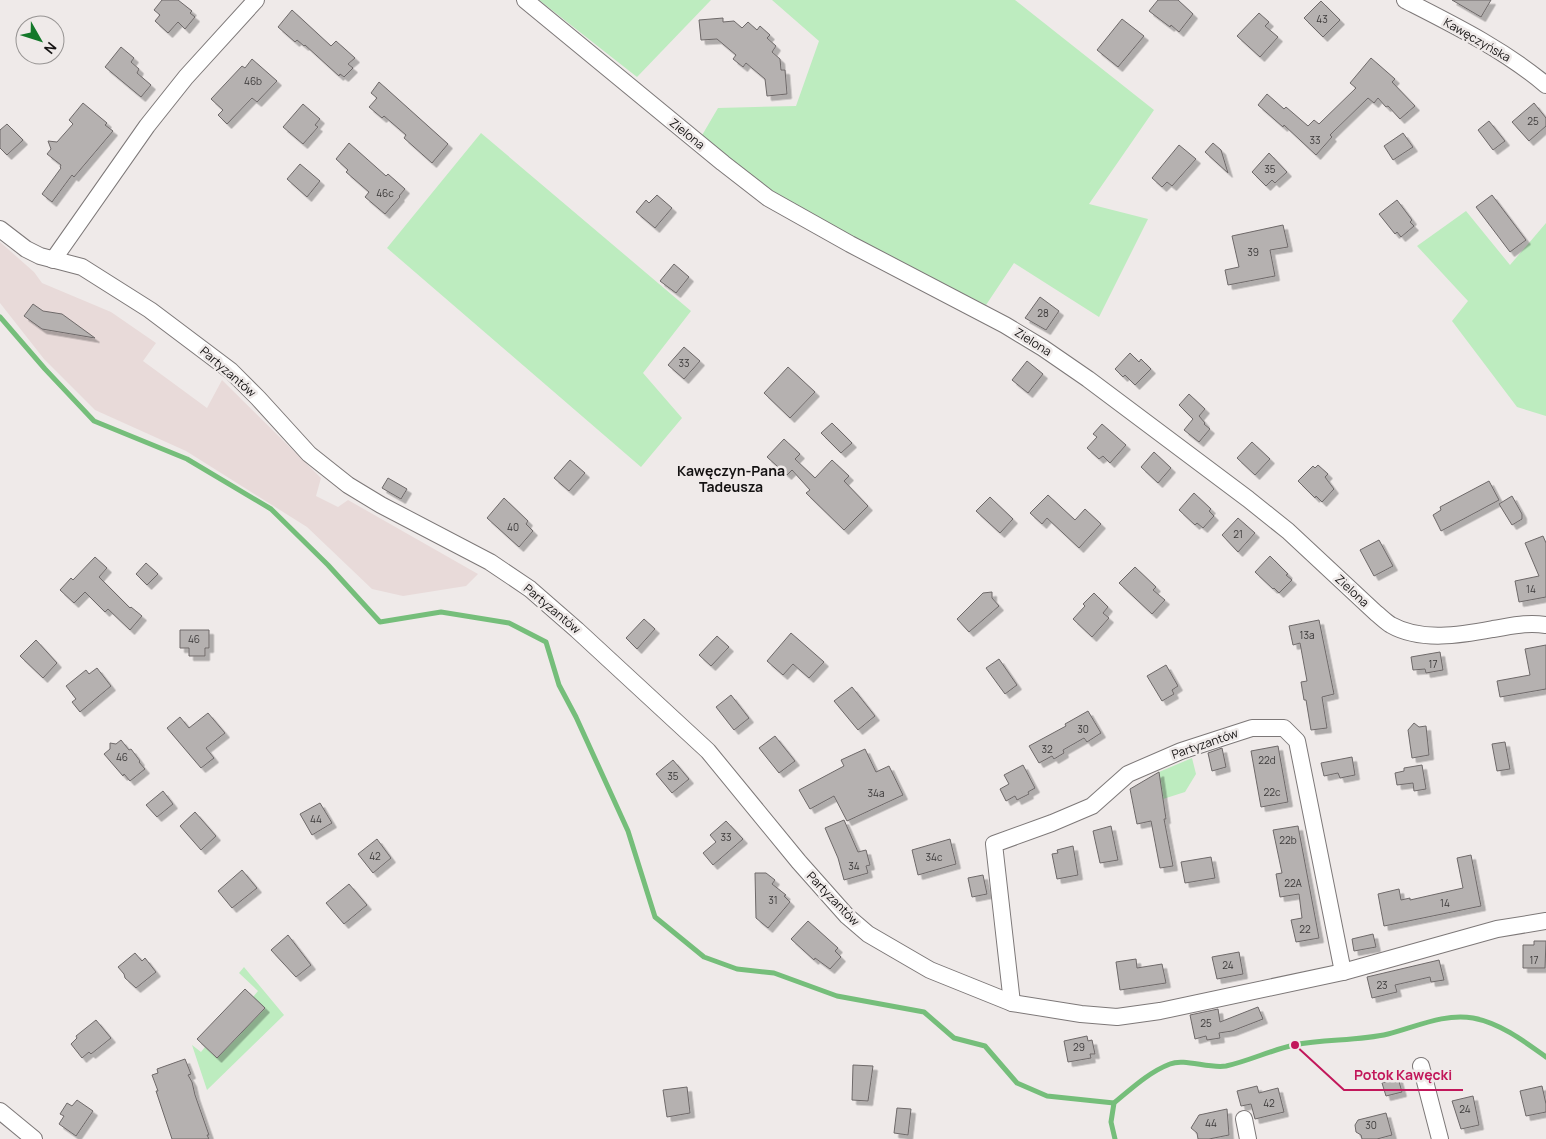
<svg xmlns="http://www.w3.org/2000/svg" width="1546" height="1139" font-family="Manrope,sans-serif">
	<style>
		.built { fill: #e8dad9 }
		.green { fill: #bdecbf }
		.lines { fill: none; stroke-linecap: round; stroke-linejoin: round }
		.stream { stroke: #75be7a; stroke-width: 5 }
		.building { fill: #b5b1b0; stroke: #6e6969; filter: url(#shadow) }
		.street-casing { stroke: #7d7878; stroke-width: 18 }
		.street { stroke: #fff; stroke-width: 16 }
		.labels { text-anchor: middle; stroke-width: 5; stroke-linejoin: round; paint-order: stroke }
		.number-label { font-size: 10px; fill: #3c3a3a }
		.street-label { font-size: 12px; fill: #141212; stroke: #efeae9 }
		.neighbourhood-label { font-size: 14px; font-weight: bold; fill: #141212; stroke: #efeae9 }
		.leader { fill: none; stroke: #c2185b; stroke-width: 2 }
		.callout-dot { fill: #c2185b; stroke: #efeae9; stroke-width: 2 }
		.callout-label { font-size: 14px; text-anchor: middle; font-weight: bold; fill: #c2185b; stroke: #efeae9; stroke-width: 5; stroke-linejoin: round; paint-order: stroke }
	</style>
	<defs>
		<filter id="shadow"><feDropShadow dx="4.5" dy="4.5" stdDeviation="0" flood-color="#0004"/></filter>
	</defs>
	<rect width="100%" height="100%" fill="#efeae9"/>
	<!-- built -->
	<path class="built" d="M0,242L34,272L42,283L111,312L156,343L143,361L207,408L222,380L321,478L316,496L338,507L348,500L478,574L466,586L403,596L372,589L307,527L186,451L95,410L44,359L0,303Z"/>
	<!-- green -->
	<g class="green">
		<path d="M539,0H711L637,77Z"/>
		<path d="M772,0H1015L1154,110L1089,204L1148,219L1099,317L1014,263L986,305L868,247L777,199L701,137L718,108L796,106L819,41Z"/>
		<path d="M481,133L691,311L643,373L682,418L641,467L387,248Z"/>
		<path d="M1466,211L1510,265L1546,223V416L1517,407L1452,321L1468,301L1417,246Z"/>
		<path d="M1192,758L1196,774L1185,792L1163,799L1159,772Z"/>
		<path d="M244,967L284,1015L207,1090L192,1045L201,1052L205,1047L217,1058L265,1008L253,997L258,991L239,973Z"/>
	</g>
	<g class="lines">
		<!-- stream -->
		<g class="stream">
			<path d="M0,317L45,369L94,421L187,459L271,509L328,565L380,622L441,612L509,623L546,642L559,685L576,717L628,831L655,917L704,957L737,969L774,973L837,996L924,1012L954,1038L985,1046L1017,1083L1047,1096L1114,1103"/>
			<path d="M1115,1139L1111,1122L1114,1103C1131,1089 1149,1072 1170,1064C1184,1058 1209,1069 1226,1066C1249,1061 1271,1050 1294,1045C1325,1039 1358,1041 1388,1034C1416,1027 1444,1013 1473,1018C1500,1023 1524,1041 1546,1057"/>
		</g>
	</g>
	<!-- building -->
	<g class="building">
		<path d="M162,0H178L192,11L190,13L195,17L185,29L178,22L168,33L155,21L160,15L154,10Z"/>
		<path d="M1158,0H1178L1193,14L1179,32L1171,25L1170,27L1149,11Z"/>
		<path d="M1452,0H1491L1481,17Z"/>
		<path d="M1321,1L1340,20L1323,37L1304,18Z"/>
		<path d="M292,10L331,46L336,41L355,58L348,64L353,68L344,77L340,74L339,76L305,45L304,46L297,40L295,42L278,27Z"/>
		<path d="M1259,13L1269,22L1265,26L1278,37L1260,57L1237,36Z"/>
		<path d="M723,18V22L734,21L742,28L748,22L757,30L760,26L770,35L767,38L776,46L772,52L780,59L781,70H785L787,94L767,96L765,79L746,63L743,67L733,59L736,55L717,39L701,40L699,20Z"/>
		<path d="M1122,19L1144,36L1118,67L1097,50Z"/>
		<path d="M121,47L134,58L131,62L139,69L137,73L151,85L141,97L105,67Z"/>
		<path d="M1371,58L1395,79L1392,82L1415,106L1400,119L1388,106L1386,107L1378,98L1374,103L1368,98L1330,135L1332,137L1316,155L1284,125L1283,127L1258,105L1267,94L1284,109L1286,107L1308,126L1314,120L1319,124L1356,88L1350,83Z"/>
		<path d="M252,59L277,81L257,102L252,98L227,124L218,115L223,110L211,99L242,66L245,68Z"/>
		<path d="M379,82L448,144L432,163L404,138L406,135L384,116L382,118L369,107L377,98L371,93Z"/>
		<path d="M83,103L107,123L105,125L113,131L74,177L72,175L52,202L42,194L61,168L60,167L61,165L47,154L51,149L48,141L57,142L73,124L69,120Z"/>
		<path d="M1534,103L1546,118V126L1529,141L1512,122Z"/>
		<path d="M303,104L320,119L315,125L318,127L303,144L283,127Z"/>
		<path d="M1489,121L1505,141L1493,150L1478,130Z"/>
		<path d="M7,124L23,140L7,155L0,148V130Z"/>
		<path d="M1403,133L1413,147L1393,160L1384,146Z"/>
		<path d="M349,143L386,176L388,174L405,189L399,196L400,197L385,214L365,197L369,192L346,172L348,170L336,159Z"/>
		<path d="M1213,143L1221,150L1228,173L1205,152Z"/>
		<path d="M1179,145L1196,159L1172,186L1167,182L1162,187L1152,178Z"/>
		<path d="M1269,153L1287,172L1275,183L1272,180L1266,186L1252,172Z"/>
		<path d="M300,164L320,181L307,197L287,179Z"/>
		<path d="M657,195L672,208L655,228L636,212L646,200L649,203Z"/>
		<path d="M1492,195L1526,240L1510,252L1476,207Z"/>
		<path d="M1397,200L1412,220L1410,222L1414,226L1401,237L1397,232L1395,234L1379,214Z"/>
		<path d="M1283,225L1288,247L1270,250L1275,276L1228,285L1225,270L1239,267L1232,236Z"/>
		<path d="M674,264L689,277L676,293L660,281Z"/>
		<path d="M1040,297L1059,311L1046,330L1025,318Z"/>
		<path d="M33,304L43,311L62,314L95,338L42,329L24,316Z"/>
		<path d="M684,347L700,361L684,379L668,365Z"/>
		<path d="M1130,353L1139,362L1141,359L1151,369L1135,385L1125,375L1123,377L1115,369Z"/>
		<path d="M1027,361L1043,374L1028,393L1012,380Z"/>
		<path d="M788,367L815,392L790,418L764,393Z"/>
		<path d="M1189,394L1205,409L1199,416L1205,423L1204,424L1210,429L1199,442L1184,430L1193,419L1179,405Z"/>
		<path d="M832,423L852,443L841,453L821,433Z"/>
		<path d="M1102,424L1126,445L1110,463L1103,456L1099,459L1087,448L1097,437L1093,434Z"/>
		<path d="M784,439L800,454L795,459L815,478L832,460L849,476L844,481L868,506L844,530L806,493L810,490L792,470L787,475L767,457Z"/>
		<path d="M1252,442L1270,459L1255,475L1237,458Z"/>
		<path d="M1154,452L1171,468L1158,483L1141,467Z"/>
		<path d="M570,460L585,473L569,491L554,478Z"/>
		<path d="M1318,465L1328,474L1325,477L1334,489L1322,502L1316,496L1315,498L1298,481L1313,466L1315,468Z"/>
		<path d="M388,478L407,489L401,499L382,488Z"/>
		<path d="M1489,481L1499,500L1441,531L1433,515L1441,510L1440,507Z"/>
		<path d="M1194,493L1211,509L1209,511L1214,516L1203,528L1197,523L1195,525L1179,510Z"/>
		<path d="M1048,495L1075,520L1085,509L1101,524L1079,548L1047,518L1042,524L1030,513Z"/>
		<path d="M1512,496L1522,514V519L1512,525L1499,504Z"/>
		<path d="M990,497L1013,519L1000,533L976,511Z"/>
		<path d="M504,498L528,521L526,524L533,531L519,547L487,518Z"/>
		<path d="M1238,518L1255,533L1238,552L1222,535Z"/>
		<path d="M1543,536L1546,543V597L1519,602L1515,581L1539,576L1525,543Z"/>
		<path d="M1379,540L1393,566L1374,576L1360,550Z"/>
		<path d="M1270,556L1288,574L1286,575L1292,580L1279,593L1274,588L1273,589L1255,572Z"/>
		<path d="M95,557L107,568L99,577L130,608L131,607L142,616L130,630L108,609L105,612L85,592L74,603L60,590L71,578L73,580Z"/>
		<path d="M146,563L158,574L147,585L136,574Z"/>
		<path d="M1135,567L1156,587L1153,590L1165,600L1152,614L1119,583Z"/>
		<path d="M992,592V598L999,606L969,632L957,619L983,593Z"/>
		<path d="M1094,593L1108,607L1103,613L1109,618L1092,637L1073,619L1085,606L1083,604Z"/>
		<path d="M644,619L655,629L637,649L626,638Z"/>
		<path d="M1319,620L1334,694L1322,697L1327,728L1311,730L1306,700H1304L1301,682L1307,681L1300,643L1293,645L1289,626Z"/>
		<path d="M180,630H209V648H205V656H189V648H180Z"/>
		<path d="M791,633L824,662L809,678L793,664L783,675L767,661Z"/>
		<path d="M717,636L729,647L711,666L699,655Z"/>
		<path d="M36,640L57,663L43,678L20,656Z"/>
		<path d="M1546,645V689L1500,697L1497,681L1530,675L1525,649Z"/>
		<path d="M1440,652L1443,670L1426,673L1425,669L1413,670L1411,657Z"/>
		<path d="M999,659L1017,685L1005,694L986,668Z"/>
		<path d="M1166,665L1178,686L1172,690L1174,694L1162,701L1147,676Z"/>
		<path d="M97,668L111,686L80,712L72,702L76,699L66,686L86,670L89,674Z"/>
		<path d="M852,687L875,716L858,730L834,701Z"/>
		<path d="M731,695L749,718L734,730L716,707Z"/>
		<path d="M1088,711L1101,733L1087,742L1084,738L1063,750L1064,753L1054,759L1052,756L1039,763L1029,746L1066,726L1065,724Z"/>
		<path d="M208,713L225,733L206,748L214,758L201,768L167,728L180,717L189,728Z"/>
		<path d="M1414,723L1419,727L1426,726L1429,755L1412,758L1408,730Z"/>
		<path d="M775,736L795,761L779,773L759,748Z"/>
		<path d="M121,740L129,750L131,749L140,761L139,762L145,769L130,781L124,774L123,776L104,754L110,749V743L116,744Z"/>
		<path d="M1505,742L1510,769L1497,771L1492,744Z"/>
		<path d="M1278,746L1288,802L1261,807L1251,751Z"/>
		<path d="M1222,748L1226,767L1212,771L1208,753Z"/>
		<path d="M865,749L876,772L889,766L903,795L847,821L834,796L810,809L799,790L844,766L841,760Z"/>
		<path d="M1352,757L1355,775L1340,778L1338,773L1324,776L1321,763Z"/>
		<path d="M673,760L689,779L672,793L656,774Z"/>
		<path d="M1023,765L1035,788L1028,792L1029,794L1017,800L1015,796L1006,801L1000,789L1009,784L1004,775Z"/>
		<path d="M1422,765L1426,789L1414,791L1413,783L1397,785L1395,773L1404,771V768Z"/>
		<path d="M1159,772L1166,819H1164L1173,866L1160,868L1151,821L1137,824L1130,789Z"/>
		<path d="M163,791L173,804L157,817L146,805Z"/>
		<path d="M320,803L332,823L312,835L300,814Z"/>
		<path d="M195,812L216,836L201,850L180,826Z"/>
		<path d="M844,820L858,852L866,850L870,865L866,866L868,873L844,880L838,858L825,828Z"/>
		<path d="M726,821L743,839L713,865L703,853L716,842L710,835Z"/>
		<path d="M1111,826L1118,860L1100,863L1093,831Z"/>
		<path d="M1298,826L1319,938L1296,942L1291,920L1302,918L1299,894L1280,897L1276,874L1282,873L1273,830Z"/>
		<path d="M377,839L391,858L373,873L358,854Z"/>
		<path d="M950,839L956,864L918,875L912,850Z"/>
		<path d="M1073,846L1078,875L1057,879L1052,854L1058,853L1057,850Z"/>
		<path d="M1471,855L1481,906L1384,926L1378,894L1399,889L1401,900L1410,898V900L1463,888L1457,858Z"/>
		<path d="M1211,857L1215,878L1185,883L1181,862Z"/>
		<path d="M242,870L257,888L232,908L218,891Z"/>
		<path d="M755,873H766L775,880L772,884L786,895L784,896L790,902L768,928L756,918Z"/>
		<path d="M983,875L987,894L972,897L968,878Z"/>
		<path d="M349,884L367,905L344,924L326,903Z"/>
		<path d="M808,921L838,948L835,951L841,957L830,969L815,958L814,960L791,939Z"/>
		<path d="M1373,934L1376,947L1354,951L1352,939Z"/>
		<path d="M288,935L311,965L296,977L271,950Z"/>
		<path d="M1534,941H1546L1545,968H1523V945H1534Z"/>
		<path d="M1239,952L1243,974L1217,979L1212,957Z"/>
		<path d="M135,953L142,961L145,958L156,972L136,988L125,978L124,974L118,967Z"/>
		<path d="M1136,959L1137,968L1162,964L1166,983L1120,990L1116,962Z"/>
		<path d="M1439,960L1444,980L1431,982L1430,977L1395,985L1397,992L1372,998L1367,977Z"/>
		<path d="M245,989L265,1008L217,1058L197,1039Z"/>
		<path d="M1258,1007L1263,1019L1232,1031L1219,1033L1220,1038L1207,1040L1206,1036L1195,1039L1190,1015L1218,1009L1220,1022Z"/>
		<path d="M96,1020L111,1038L91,1054L89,1052L82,1058L71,1044L77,1038L76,1036Z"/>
		<path d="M1087,1036L1088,1041L1092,1040L1095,1054H1090L1091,1058L1068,1062L1064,1041Z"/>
		<path d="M185,1059L191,1074L188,1075L192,1082L195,1095L209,1135H207L209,1139H172L156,1091H158L152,1075L158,1073L157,1069Z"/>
		<path d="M853,1065L873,1066L868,1101L852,1100Z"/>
		<path d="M1398,1078L1402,1092L1386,1096L1382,1083Z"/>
		<path d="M1257,1086L1259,1093L1278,1088L1284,1112L1255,1119L1251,1104L1241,1106L1237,1091Z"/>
		<path d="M1542,1086L1546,1104V1112L1526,1116L1520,1091Z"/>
		<path d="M687,1087L690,1113L667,1117L663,1090Z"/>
		<path d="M1473,1096L1479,1125L1461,1129L1452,1101Z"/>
		<path d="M77,1100L93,1111L76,1136L59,1124L64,1116L60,1114L67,1103L72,1106Z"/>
		<path d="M897,1108L911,1109L908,1135L894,1133Z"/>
		<path d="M1227,1109L1229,1135L1209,1139H1198L1197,1133L1191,1128L1199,1115Z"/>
		<path d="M1386,1113L1392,1135L1377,1139H1362L1361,1135L1356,1132L1355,1125L1358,1120Z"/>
	</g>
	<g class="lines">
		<defs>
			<g id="street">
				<path d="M525,0L723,163L768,198L850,244L1005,325L1043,348L1088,379L1248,499L1288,531L1376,613C1381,617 1386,622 1391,625C1421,642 1461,635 1493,629C1512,626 1527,622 1546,625"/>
				<path d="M1405,0C1454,25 1503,49 1546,85"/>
				<path d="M0,229L26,249L40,256L82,267L150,310L231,371L258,398L309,454L348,485L381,505L490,562L530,589L577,630L708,751L799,862L847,916L868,934L930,970L1012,1003L1081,1014L1117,1017L1160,1011L1343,972L1497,929L1546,921"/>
				<path d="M53,260L147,126L186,77L256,0"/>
				<path d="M1012,1003L994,844L1052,823L1092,806L1128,774L1181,751L1252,728H1284L1297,741L1343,972"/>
				<path d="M1421,1066L1440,1139"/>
				<path d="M0,1111L34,1139"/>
				<path d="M1244,1119L1248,1139"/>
			</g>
		</defs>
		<!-- street casing -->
		<use href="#street" class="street-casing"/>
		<!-- street -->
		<use href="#street" class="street"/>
	</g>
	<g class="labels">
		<!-- number labels -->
		<g class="number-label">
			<text x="1322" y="23">43</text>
			<text x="253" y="85">46b</text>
			<text x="1533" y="125">25</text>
			<text x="1315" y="144">33</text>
			<text x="1270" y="173">35</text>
			<text x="385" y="197">46c</text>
			<text x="1253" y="256">39</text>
			<text x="1043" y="317">28</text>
			<text x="684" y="367">33</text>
			<text x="513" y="531">40</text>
			<text x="1238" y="538">21</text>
			<text x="1531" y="593">14</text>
			<text x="1307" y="639">13a</text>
			<text x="194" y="643">46</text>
			<text x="1433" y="668">17</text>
			<text x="1083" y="733">30</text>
			<text x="1047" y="753">32</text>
			<text x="122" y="761">46</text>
			<text x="1267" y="764">22d</text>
			<text x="673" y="780">35</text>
			<text x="1272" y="796">22c</text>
			<text x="876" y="797">34a</text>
			<text x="316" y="823">44</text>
			<text x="726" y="841">33</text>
			<text x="1288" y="844">22b</text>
			<text x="375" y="860">42</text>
			<text x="934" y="861">34c</text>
			<text x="854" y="870">34</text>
			<text x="1293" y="887">22A</text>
			<text x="773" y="904">31</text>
			<text x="1445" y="907">14</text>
			<text x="1305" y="933">22</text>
			<text x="1534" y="964">17</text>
			<text x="1228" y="969">24</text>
			<text x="1382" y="989">23</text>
			<text x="1206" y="1027">25</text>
			<text x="1079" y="1051">29</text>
			<text x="1269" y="1107">42</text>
			<text x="1465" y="1113">24</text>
			<text x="1211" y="1127">44</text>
			<text x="1371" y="1129">30</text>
		</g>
		<!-- street labels -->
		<g class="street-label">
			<text transform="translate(1477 40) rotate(30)" y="4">Kawęczyńska</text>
			<text transform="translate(687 134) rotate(39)" y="4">Zielona</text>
			<text transform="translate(1033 342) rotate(32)" y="4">Zielona</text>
			<text transform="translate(228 372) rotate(41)" y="4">Partyzantów</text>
			<text transform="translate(1352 591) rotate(43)" y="4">Zielona</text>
			<text transform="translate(552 609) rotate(40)" y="4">Partyzantów</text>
			<text transform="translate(1205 744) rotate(-19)" y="4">Partyzantów</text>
			<text transform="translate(833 899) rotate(46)" y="4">Partyzantów</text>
		</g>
		<!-- neighbourhood labels -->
		<g class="neighbourhood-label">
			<text x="731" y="476">Kawęczyn-Pana<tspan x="731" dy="16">Tadeusza</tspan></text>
		</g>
	</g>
	<!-- callouts -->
	<path class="leader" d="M1295 1045L1344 1090H1463"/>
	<circle class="callout-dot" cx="1295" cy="1045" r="5"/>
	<g class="callout-label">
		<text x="1403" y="1080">Potok Kawęcki</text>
	</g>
	<!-- north arrow -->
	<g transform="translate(40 40) rotate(129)"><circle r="24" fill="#efeae9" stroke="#979493"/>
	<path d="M0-4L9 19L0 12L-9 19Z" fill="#137829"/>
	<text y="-8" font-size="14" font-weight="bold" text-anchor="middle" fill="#141212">N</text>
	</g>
</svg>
